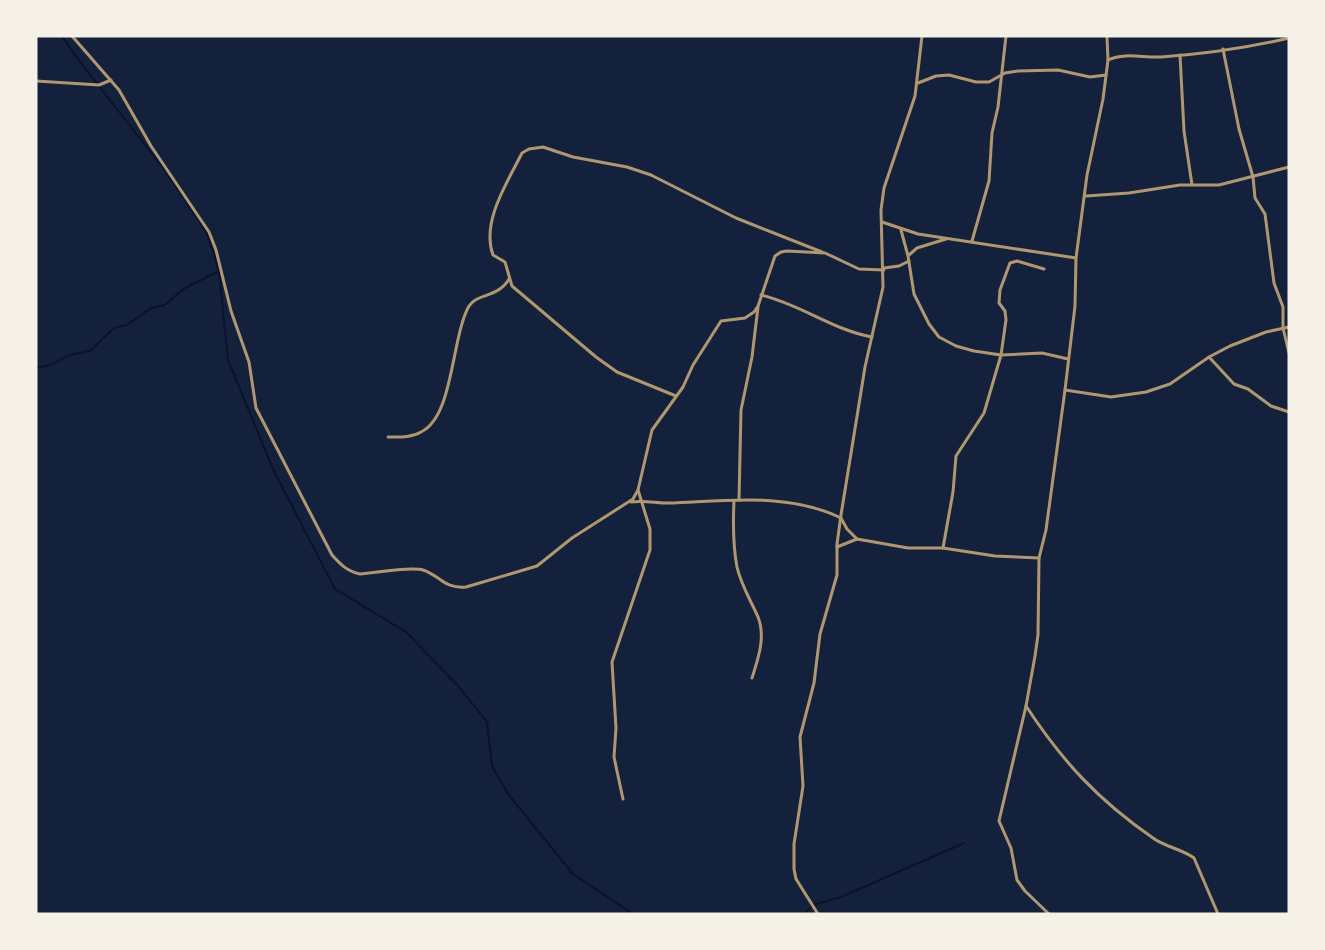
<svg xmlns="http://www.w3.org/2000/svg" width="1325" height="950" font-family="'Titillium Web',sans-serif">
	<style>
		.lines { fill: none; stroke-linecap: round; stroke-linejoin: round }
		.stream { stroke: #0b132b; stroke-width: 2 }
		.minor { stroke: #b1986c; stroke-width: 3 }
	</style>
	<rect width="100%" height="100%" fill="#14213d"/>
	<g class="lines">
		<!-- stream -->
		<g class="stream">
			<path d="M62,36L77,58L164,169L207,233L219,271L228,360L273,469L335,589L406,632L459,687L487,722L492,766L508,794L573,874L633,914"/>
			<path d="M36,368L51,365L69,355L90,351L114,328L127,325L151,308L165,305L183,289L219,271"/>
			<path d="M804,914L813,905L841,897L964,843"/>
		</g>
		<!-- minor -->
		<g class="minor">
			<path d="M72,36L119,90L151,146L209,232L216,250L231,311L249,362L256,408L332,555C341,565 347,571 360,574C375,573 411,566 423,570C441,576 444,589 466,587L537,566L572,538L633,499L638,490L652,430L683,387L693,365L721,321L745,318L754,312L758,306L775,256L781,252L787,251L825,253L859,269L884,270"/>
			<path d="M1223,49L1239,129L1253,177L1255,198L1265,214L1274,283L1283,307V328L1289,353"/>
			<path d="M1180,55L1184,131L1192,185"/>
			<path d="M1108,60C1125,52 1143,58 1161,57C1204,54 1247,48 1289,38"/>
			<path d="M36,81L99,85L111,80"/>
			<path d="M918,83L936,76L949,75L976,82H989L1005,73L1018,71L1058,70L1090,77L1106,75"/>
			<path d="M1086,196L1129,193L1180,185H1219L1289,167"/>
			<path d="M882,222L918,234L1076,258"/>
			<path d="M901,230L908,256L914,294L929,324L939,337L956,346L974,351L1001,355L1042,353L1068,359"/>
			<path d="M972,241L989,181L992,133L998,107L1006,36"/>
			<path d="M909,255L917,248L946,239"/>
			<path d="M884,268L899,266L909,261"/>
			<path d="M761,295C800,304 833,330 872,337"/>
			<path d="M1209,357L1234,384L1248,389L1271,406L1289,412"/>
			<path d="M1065,390L1111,397L1146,392L1170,384L1209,357L1230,346L1266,332L1289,327"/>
			<path d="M676,396L617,372L596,357L512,286L505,262L493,255C481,222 507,183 522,153L529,149L543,147L573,157L627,167L651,175L736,218L822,252"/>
			<path d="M388,437C399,437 411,438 421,432C454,416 451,338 469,306C477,293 498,298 509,279"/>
			<path d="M739,500L741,410L752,357L758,307"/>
			<path d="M734,501C733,522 733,546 737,567C741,585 751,601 758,617C766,637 758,659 752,678"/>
			<path d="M631,502C643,500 656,503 669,503C726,501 788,492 841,518L847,529L857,539"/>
			<path d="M837,547L857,539L908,548H943L995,556L1039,558"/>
			<path d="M943,548L953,492L956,456L984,413L1001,355L1006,320L1005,311L999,303L1000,290L1010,263L1017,261L1044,269"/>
			<path d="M1026,706C1062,761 1098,800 1153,838C1165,847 1182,849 1194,858L1218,914"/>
			<path d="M623,799L614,757L616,728L612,662L650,550V529L638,490"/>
			<path d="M818,914L796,879L794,869V844L803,786L800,737L814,683L820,634L837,575V544L841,515L865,367L883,287L881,210L884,188L915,96L922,36"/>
			<path d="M1049,914L1025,891L1017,880L1011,848L999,821L1026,706L1035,656L1038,635L1039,558L1046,530L1065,390L1075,306L1076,258L1087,175L1103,99L1108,60L1107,36"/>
		</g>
	</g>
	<!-- border -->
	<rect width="1325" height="950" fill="none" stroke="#f6f1e7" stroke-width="75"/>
</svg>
